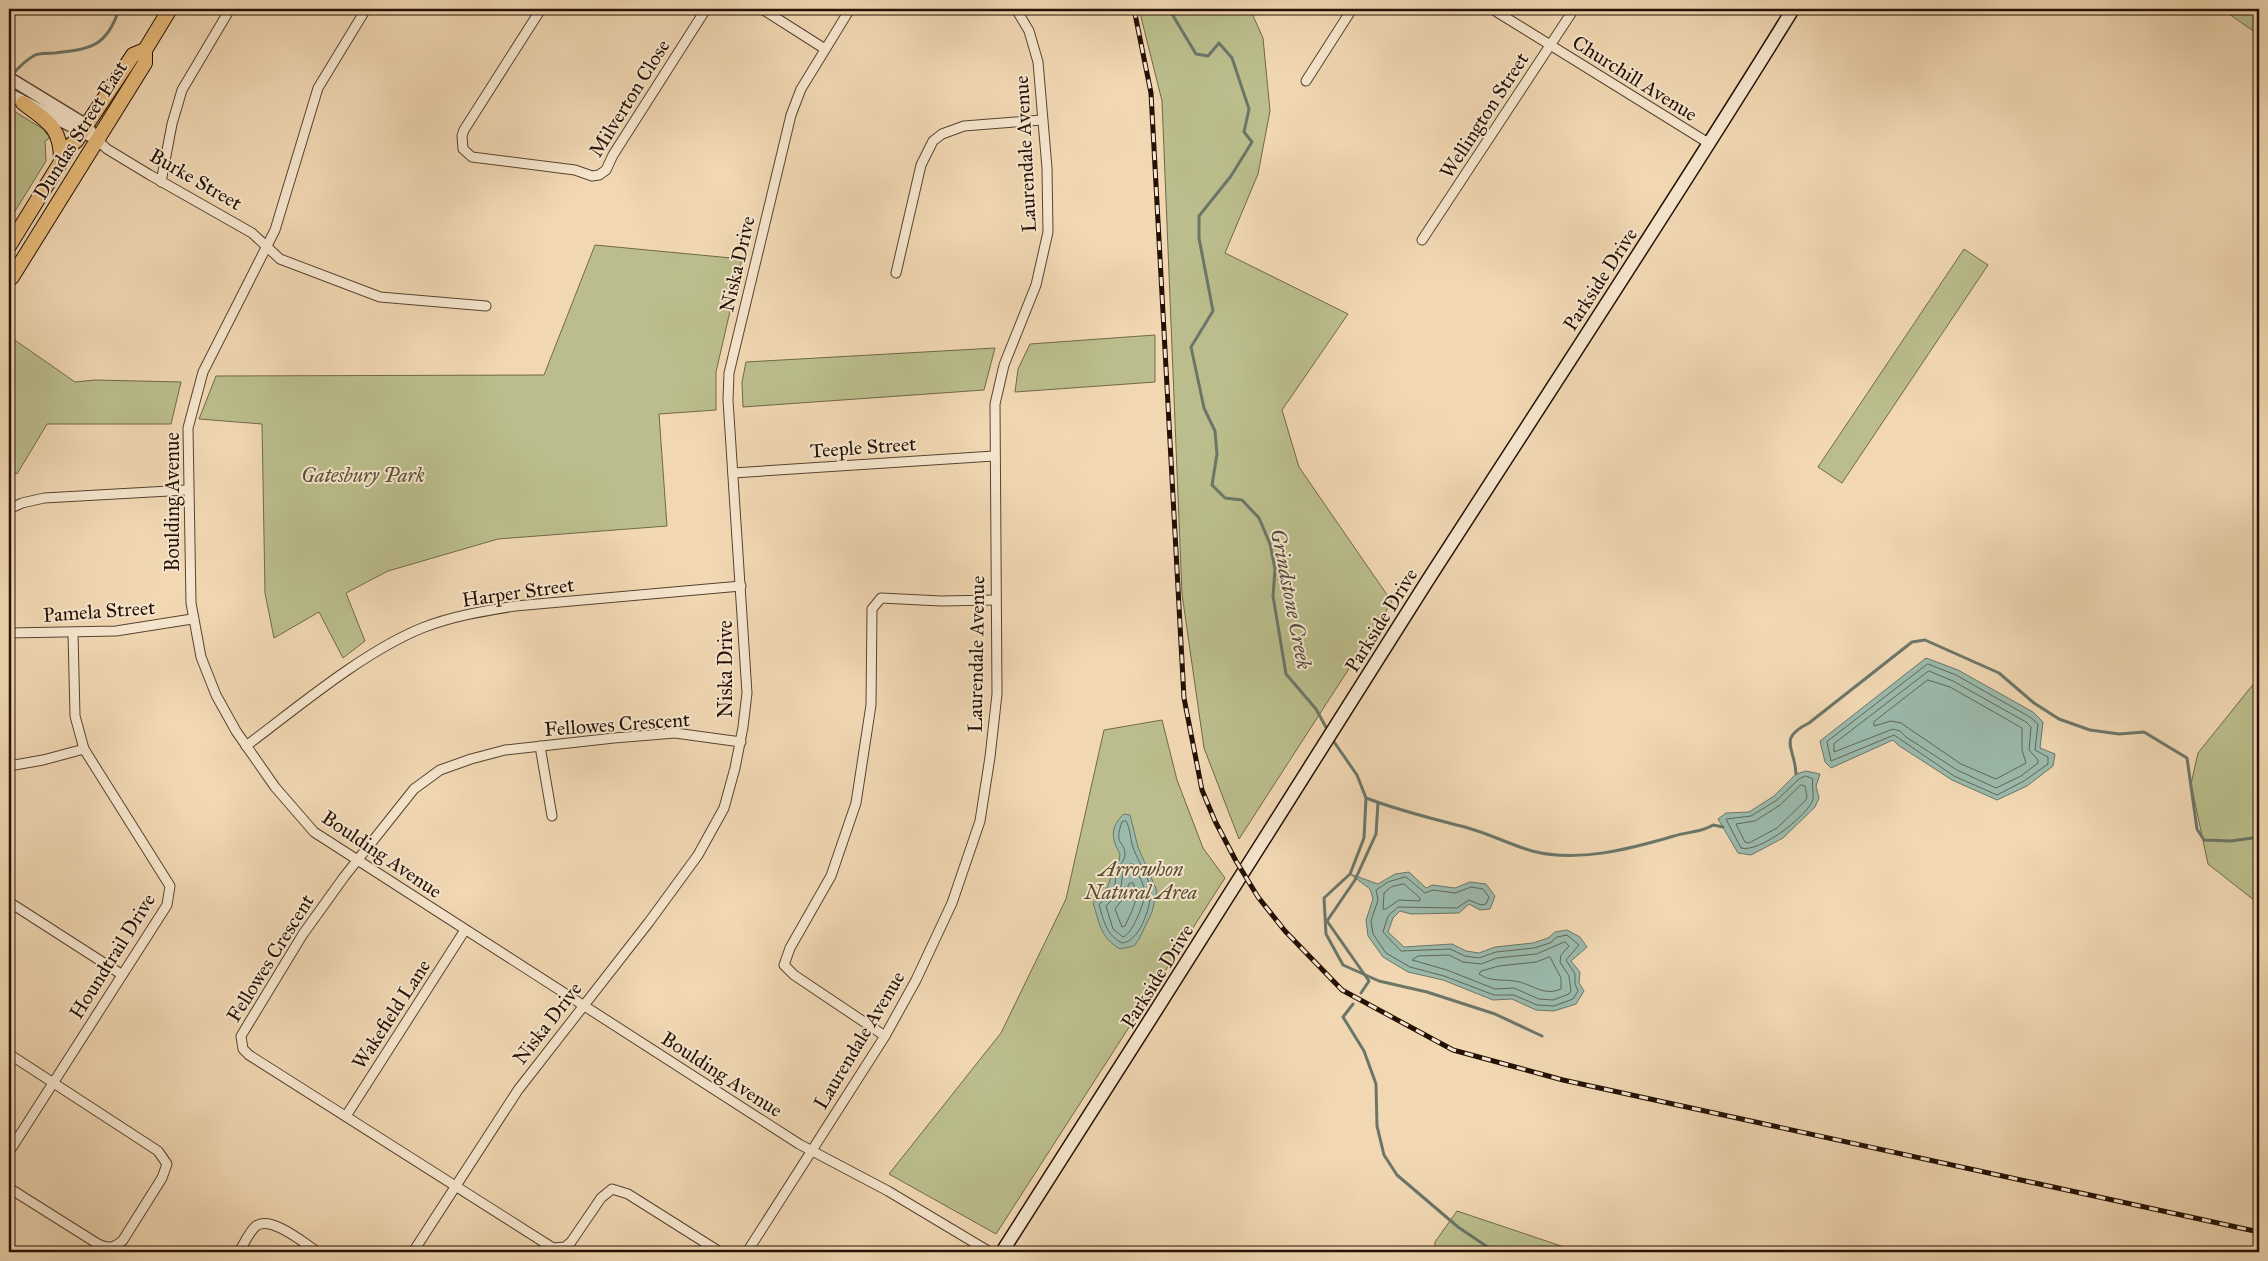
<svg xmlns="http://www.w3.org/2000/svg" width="2268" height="1261" font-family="'IM FELL Great Primer',serif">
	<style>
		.green { fill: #bbbe8c; stroke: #706848 }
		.water { fill: #9bbaac; stroke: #6b7669 }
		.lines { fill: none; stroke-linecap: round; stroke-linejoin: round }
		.shore { stroke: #606658; stroke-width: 1 }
		.stream { stroke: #6b7669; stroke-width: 3 }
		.minor-casing { stroke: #574330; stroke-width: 11 }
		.tertiary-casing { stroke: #574330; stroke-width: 14 }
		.secondary-casing { stroke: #241105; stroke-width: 15 }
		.primary-casing { stroke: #241105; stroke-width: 16 }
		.minor { stroke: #f6e6ce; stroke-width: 9 }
		.tertiary { stroke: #f6e6ce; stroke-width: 11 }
		.secondary { stroke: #f6e6ce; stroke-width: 12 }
		.primary { stroke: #e8bc7a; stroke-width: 14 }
		.rail-casing { stroke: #241105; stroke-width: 5 }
		.rail { stroke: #f6e6ce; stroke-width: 3; stroke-dasharray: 9; stroke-linecap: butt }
		.labels { text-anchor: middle; stroke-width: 4; stroke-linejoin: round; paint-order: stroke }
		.street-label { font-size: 20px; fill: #241105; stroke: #f6e6ce }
		.park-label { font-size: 20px; font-style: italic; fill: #594e34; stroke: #f6e6ce }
		.water-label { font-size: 21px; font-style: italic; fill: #4e4c3f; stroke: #f6e6ce }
	</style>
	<rect width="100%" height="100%" fill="#f1d8b3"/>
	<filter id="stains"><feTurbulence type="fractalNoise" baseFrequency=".004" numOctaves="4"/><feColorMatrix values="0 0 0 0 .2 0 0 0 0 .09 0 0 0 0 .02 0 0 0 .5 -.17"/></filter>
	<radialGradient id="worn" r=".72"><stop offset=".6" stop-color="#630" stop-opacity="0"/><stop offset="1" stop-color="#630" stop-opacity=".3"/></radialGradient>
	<!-- green -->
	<g class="green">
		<path d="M1139,9H1250L1263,38L1270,111L1258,174L1225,253L1348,314L1282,410L1299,467L1392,602L1239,839L1204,748L1182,594L1162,101Z"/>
		<path d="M2240,9H2259V35L2229,14Z"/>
		<path d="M9,108L43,129L50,138L45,141L46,161L9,221Z"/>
		<path d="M595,245L742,259L716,372V410L659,414L667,526L498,539L388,571L346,593L365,641L343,658L319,612L274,638L265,593L262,424L199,419L216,376L544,375Z"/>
		<path d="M1964,249L1988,265L1842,483L1818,467Z"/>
		<path d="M1155,335V382L1015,392L1018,369L1030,344Z"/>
		<path d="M9,336L75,382L95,380L181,382L171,424H47L17,474L9,468Z"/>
		<path d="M995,348L984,390L743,407L742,382L746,362Z"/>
		<path d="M2259,677V904L2208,864L2191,784L2198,753Z"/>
		<path d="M1162,720L1177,780L1203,848L1225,878L996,1234L889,1174L1001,1033L1066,899L1104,730Z"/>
		<path d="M1457,1211L1579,1252H1435V1242Z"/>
	</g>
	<!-- water -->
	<g class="water">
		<path d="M1926,658L1958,670L2033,712L2043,722L2040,748L2055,754L2053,766L2027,786L1997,800L1952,780L1898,745L1893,740L1831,768L1825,762L1820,741Z"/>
		<path d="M1806,771L1820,774L1816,786L1819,798L1815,807L1783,838L1751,855L1738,853L1718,819L1726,813L1749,812L1774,796L1796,774Z"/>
		<path d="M1124,814L1130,815L1138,847L1157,891L1152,912L1139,939L1134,946L1120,949C1100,937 1100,924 1093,903C1103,893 1110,888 1111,874L1107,868L1119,861L1120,854C1111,838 1110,827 1124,814Z"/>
		<path d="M1409,872L1426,888L1432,885L1455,888L1470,882L1486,884L1495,896L1490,909L1480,910L1469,904L1459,913L1411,914L1400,911L1393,918L1388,932L1404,947L1452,944L1466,951L1479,953L1495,947L1533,943L1548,938L1555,932L1567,930L1580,937L1587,947L1571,961L1580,972L1579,983L1584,991L1576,1004L1554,1011L1536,1010L1512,999L1493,1000L1443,980L1408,972L1383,957L1368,936L1366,920L1373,899L1370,889L1350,874L1378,884L1395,874Z"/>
	</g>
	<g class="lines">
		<!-- shore -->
		<g class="shore">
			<path d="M1928,664L1956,675L2030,717L2038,724L2035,750L2048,757V764L2024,781L1997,795L1954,776L1894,735L1831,761L1827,742Z"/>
			<path d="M1929,671L1953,681L2026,722L2031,727L2029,750L2038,760V763L2021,776L1996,788L1957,770L1906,737L1900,731L1893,729L1834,752V744Z"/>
			<path d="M1928,680L1950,687L2022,728V750L2026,763L1996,779L1961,764L1901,723L1891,721L1874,726V722Z"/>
			<path d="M1806,776L1813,779C1811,787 1815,795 1812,802C1803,819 1759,853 1741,848L1726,819L1751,816L1777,800L1799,779Z"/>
			<path d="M1801,785L1805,786L1807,797L1805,801L1777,828L1749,843L1745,842L1736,824L1755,821L1780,805Z"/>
			<path d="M1126,821C1131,829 1130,841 1134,850C1138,861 1152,883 1151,893C1150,909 1139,942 1122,943C1106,935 1104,921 1099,905C1104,898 1111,894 1114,887C1117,881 1114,873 1117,868C1121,863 1124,862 1125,855C1125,840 1113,846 1122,822Z"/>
			<path d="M1130,864H1133C1137,872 1143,882 1145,891C1146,900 1132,935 1123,937L1113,929L1106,906L1116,896L1121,886L1123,872Z"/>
			<path d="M1406,877L1425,893L1433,890L1455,893L1471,887L1483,889L1489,897L1486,904L1481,905L1469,900L1457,908L1398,907L1388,916L1383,932L1401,951L1450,949L1465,956L1479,958L1496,952L1534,948L1550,943L1557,937L1567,935L1579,945L1566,960L1575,974V984L1578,991L1573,999L1554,1006L1537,1005L1514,995H1494L1444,976L1410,967L1386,953L1373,934L1371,921L1378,900L1376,890L1388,882Z"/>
			<path d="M1133,883C1141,898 1131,912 1125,926L1122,927L1115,909L1122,900L1129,884Z"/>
			<path d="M1404,884L1420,898V901L1399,900L1386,909H1383L1384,893L1391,887Z"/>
			<path d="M1565,942L1569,946L1561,955L1560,962L1569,976L1571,991L1569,994L1553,1000L1539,999L1514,988L1495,989L1447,970L1412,960L1418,956L1449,955L1463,962L1481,964L1497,958L1536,954Z"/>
			<path d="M1550,957L1561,978V989C1542,997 1532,983 1514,981C1502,979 1491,982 1479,974L1481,971L1499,966L1536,962Z"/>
		</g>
		<!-- stream -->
		<g class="stream">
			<path d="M1169,9L1196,54L1208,56L1219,43L1232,58L1249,109L1244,132L1252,142L1231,176L1199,216V238L1213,311L1191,347L1204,408L1215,431L1217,454L1212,485L1225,498L1242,500L1259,518L1270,544L1275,569L1273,596L1286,674L1316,709L1328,731"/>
			<path d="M12,75C18,68 26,60 35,55C41,53 49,53 55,53C90,49 107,47 119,9"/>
			<path d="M1332,739L1357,775L1366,798C1400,811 1434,819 1468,828C1490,834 1511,845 1532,851C1578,863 1630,849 1674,836C1686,832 1703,832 1713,825L1723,827"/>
			<path d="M1796,774C1795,747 1777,739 1809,723L1912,642L1925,640L1999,673L2034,703L2059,719L2090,730L2119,734L2144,732L2187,758L2197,829L2204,840L2231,841L2259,837"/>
			<path d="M1366,798L1364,838L1350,874L1324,898L1326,934L1343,965L1379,981L1427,992L1495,1014L1542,1036"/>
			<path d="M1361,993L1369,981L1327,921L1355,880L1376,834L1378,803"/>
			<path d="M1353,1004L1343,1017L1364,1051L1376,1084L1377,1126L1384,1155L1397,1175L1458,1227L1495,1252"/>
		</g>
		<defs>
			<g id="minor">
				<path d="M366,9L318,88L275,230L203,372L188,428L191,603L201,657L216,695L236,731L275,787L314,832L799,1144L888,1191L990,1252"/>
				<path d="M541,9L464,130L462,136L463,149L472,157L575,170L592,176L599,175L606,170L613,155L706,9"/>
				<path d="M762,9L825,49"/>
				<path d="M1492,9L1710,144"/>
				<path d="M1306,81L1352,9"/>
				<path d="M96,139L107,149L150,175L252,233L280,259L380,297L486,306"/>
				<path d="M161,182L172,124L182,90L230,9"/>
				<path d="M1422,240L1574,9"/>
				<path d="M896,273L921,165L933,141L942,134L964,126L1042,120"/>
				<path d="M733,473L994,456"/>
				<path d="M9,509L22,503L44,498L187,490"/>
				<path d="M9,633L116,631L192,619"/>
				<path d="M246,746C298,707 363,652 422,628C452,616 484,611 515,606L741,586"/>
				<path d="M540,746L552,816"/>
				<path d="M9,766L43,760L84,749"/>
				<path d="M9,902L121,974"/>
				<path d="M885,1036L794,975L784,965L790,948L831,876L856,803L871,705L872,609L881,598L941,601L995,600"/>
				<path d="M9,1054L158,1151L167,1164L162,1178L123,1240C115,1248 108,1249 98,1244L9,1188"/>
				<path d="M346,1116L465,930"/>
				<path d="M9,1152L167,905L170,886L84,749L75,716L73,633"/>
				<path d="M239,1252C244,1244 249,1232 256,1226C271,1215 305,1244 318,1252"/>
				<path d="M413,1252L518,1090L649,922L698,855L724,808L735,768L743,727L747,693L728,400L729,373L791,115L801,89L850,9"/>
				<path d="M720,1252L628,1194L612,1189L601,1198L571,1242L565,1247L553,1248L249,1055L243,1049L241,1036L303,934L344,877L414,789L440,770L471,759L505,750L614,738L675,733L741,742"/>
				<path d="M747,1252L885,1036L916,980L952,903L980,821L990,757L997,694L995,404L1004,365L1036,285L1048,232L1047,168L1038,62L1029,31L1016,9"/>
			</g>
			<g id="tertiary">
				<path d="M9,78L86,125L96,139"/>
				<path d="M9,94L89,135"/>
			</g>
			<path id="secondary" d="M1002,1252C1145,1030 1284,806 1426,583C1549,392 1674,202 1793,9"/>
			<g id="primary">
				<path d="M23,103C48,122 61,127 61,160"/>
				<path d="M9,246L72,144L76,141L133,55L145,50"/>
				<path d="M9,279L12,277L145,63V50L170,9"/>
			</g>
		</defs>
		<!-- minor casing -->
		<use href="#minor" class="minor-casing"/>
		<!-- tertiary casing -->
		<use href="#tertiary" class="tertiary-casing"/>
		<!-- secondary casing -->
		<use href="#secondary" class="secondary-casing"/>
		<!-- primary casing -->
		<use href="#primary" class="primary-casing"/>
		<!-- minor -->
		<use href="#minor" class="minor"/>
		<!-- tertiary -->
		<use href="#tertiary" class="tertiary"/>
		<!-- secondary -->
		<use href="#secondary" class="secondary"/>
		<!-- primary -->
		<use href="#primary" class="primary"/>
		<defs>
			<path id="rail" d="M1134,9L1151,93L1184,698L1202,790L1215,821L1236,861L1258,897L1285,931L1342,990L1453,1050L1563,1080L2259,1232"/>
		</defs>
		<!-- rail casing -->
		<use href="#rail" class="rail-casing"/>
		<!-- rail -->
		<use href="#rail" class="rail"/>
	</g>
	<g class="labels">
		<!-- street labels -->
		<g class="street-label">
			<text transform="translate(1635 78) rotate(32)" y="7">Churchill Avenue</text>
			<text transform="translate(629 98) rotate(-58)" y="7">Milverton Close</text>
			<text transform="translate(1484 115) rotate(-57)" y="7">Wellington Street</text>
			<text transform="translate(80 130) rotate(-58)" y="7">Dundas Street East</text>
			<text transform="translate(1025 154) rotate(-93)" y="7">Laurendale Avenue</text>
			<text transform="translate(196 179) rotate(30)" y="7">Burke Street</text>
			<text transform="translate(737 264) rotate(-77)" y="7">Niska Drive</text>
			<text transform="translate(1600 279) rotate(-57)" y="7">Parkside Drive</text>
			<text transform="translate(863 447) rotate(-4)" y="7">Teeple Street</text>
			<text transform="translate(172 502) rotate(-90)" y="7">Boulding Avenue</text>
			<text transform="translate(518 592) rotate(-8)" y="7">Harper Street</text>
			<text transform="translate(99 611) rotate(-4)" y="7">Pamela Street</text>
			<text transform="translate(1381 620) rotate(-58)" y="7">Parkside Drive</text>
			<text transform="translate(976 654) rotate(-89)" y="7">Laurendale Avenue</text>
			<text transform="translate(725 669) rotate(-90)" y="7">Niska Drive</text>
			<text transform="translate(617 724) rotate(-4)" y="7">Fellowes Crescent</text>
			<text transform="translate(382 854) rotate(34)" y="7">Boulding Avenue</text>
			<text transform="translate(112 956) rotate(-58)" y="7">Houndtrail Drive</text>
			<text transform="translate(270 958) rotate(-58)" y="7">Fellowes Crescent</text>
			<text transform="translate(1157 976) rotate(-58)" y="7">Parkside Drive</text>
			<text transform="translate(391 1014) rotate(-57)" y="7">Wakefield Lane</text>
			<text transform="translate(547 1023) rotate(-52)" y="7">Niska Drive</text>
			<text transform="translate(859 1040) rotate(-59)" y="7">Laurendale Avenue</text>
			<text transform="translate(722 1074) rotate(33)" y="7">Boulding Avenue</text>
		</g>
		<!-- park labels -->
		<g class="park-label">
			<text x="363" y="482">Gatesbury Park</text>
			<text x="1141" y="876">Arrowhon<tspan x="1141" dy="23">Natural Area</tspan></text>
		</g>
		<!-- water labels -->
		<g class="water-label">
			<text transform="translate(1291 599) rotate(79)" y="7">Grindstone Creek</text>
		</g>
	</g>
	<!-- margin -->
	<rect width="2268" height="1261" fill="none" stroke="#f1d8b3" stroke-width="30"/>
	<rect x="10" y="10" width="2248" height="1241" fill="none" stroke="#241105" stroke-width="2.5"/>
	<rect x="15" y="15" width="2238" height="1231" fill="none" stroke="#241105"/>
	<rect width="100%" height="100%" filter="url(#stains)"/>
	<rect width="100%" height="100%" fill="url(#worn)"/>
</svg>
